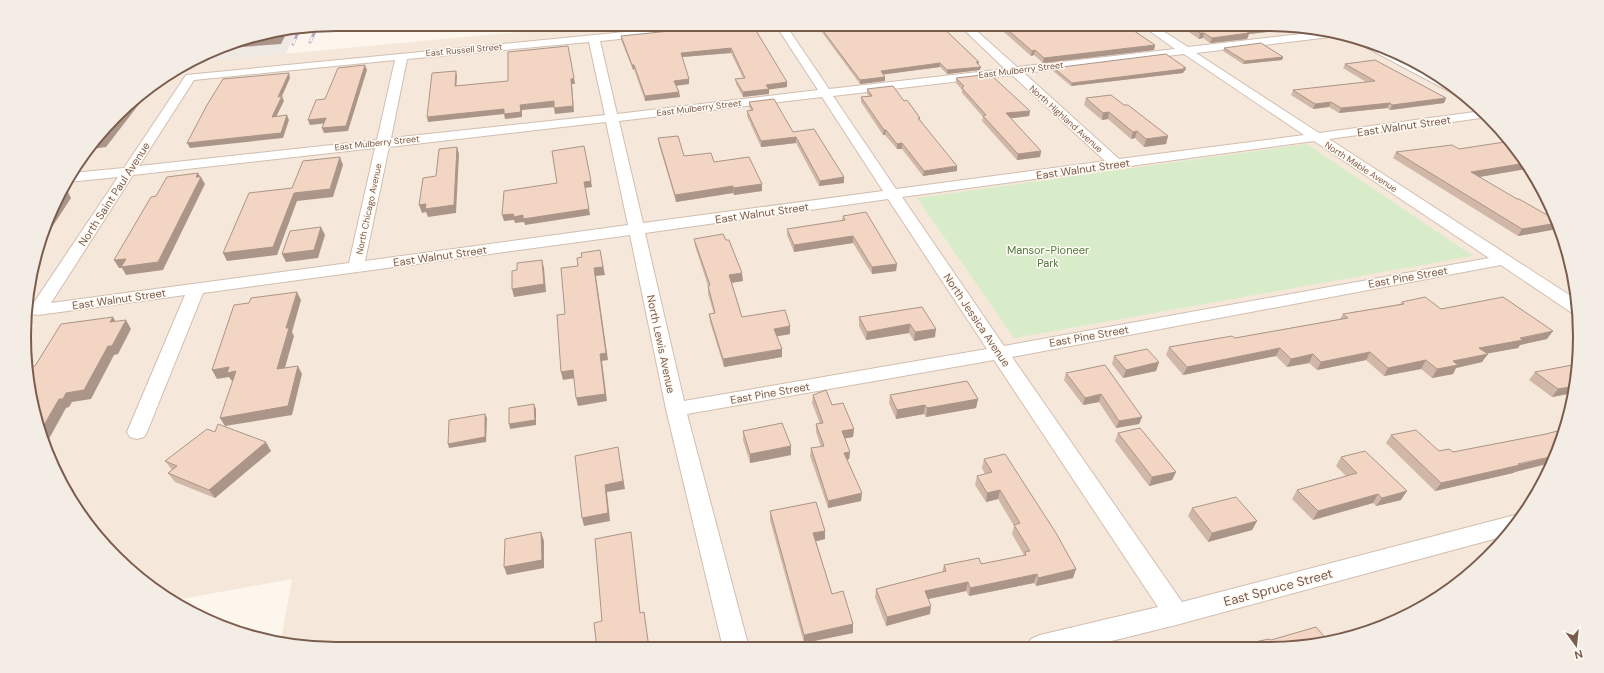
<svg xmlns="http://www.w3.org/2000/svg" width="1604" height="673" font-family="'DM Sans',sans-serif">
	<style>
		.residential { fill: #f5e8da }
		.industrial { fill: #efe9e4 }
		.green { fill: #d8ecc9 }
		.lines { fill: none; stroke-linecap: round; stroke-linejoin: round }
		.street-casing { stroke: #d1beb0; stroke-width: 2 }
		.street { fill: #fff; fill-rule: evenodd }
		.rail-casing { stroke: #b9a8c9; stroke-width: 3 }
		.rail { stroke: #fffaf3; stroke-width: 2; stroke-dasharray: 5.5; stroke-linecap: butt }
		.wall { fill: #d1b7a8 }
		.shaded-wall { fill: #aa9588 }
		.building { fill: #f3d5c3; stroke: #aa9588 }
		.labels { text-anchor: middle; stroke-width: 3; stroke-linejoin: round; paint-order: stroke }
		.far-street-label { font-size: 9px; fill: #7a5c4d; stroke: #fffaf3 }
		.street-label { font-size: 11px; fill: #7a5c4d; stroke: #fffaf3 }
		.park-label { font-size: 11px; fill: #537a41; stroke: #fffaf3 }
		.near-street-label { font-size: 13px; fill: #7a5c4d; stroke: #fffaf3 }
		.rim { fill: none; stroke: #7a5c4d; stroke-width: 2 }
	</style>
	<rect width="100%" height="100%" fill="#fdf6ec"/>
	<!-- residential -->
	<path class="residential" d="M573,24H1267L1368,41L1424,66L1473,101L1515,146L1548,198L1569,255L1579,316L1577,377L1563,437L1527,510L1473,572L1387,625L1309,646L337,649L281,640L292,579L176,600L146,584L77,510L48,456L30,398L28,336L36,324L28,325L27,295L41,236L66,180L131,101L186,63L573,27Z"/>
	<!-- industrial -->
	<path class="industrial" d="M296,31L286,54L186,63L236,41Z"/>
	<!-- green -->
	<path class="green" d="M1307,144L1473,256L1014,338L917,198Z"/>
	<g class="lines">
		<defs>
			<g id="street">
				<path d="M706,24H743L738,27L600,41L617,114L818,90L775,24H785L829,89L1005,69L958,24H969L1017,67L1175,49L1140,24H1152L1188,47L1318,32L1335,35L1330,37L1196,53L1319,133L1482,111L1488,117L1329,139L1577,300L1579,314L1572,313L1501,265L1012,357L1182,602L1515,515L1521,517L1505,536L1176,625L1087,647H1027L1031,639L1040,635L1158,607L994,360L687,414L749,648H723L666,409L630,235L203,293L147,432L144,437L137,439L130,437L127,432L185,295L38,315L32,314L29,310L118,177L68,182L66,180L72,173L124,168L186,75ZM589,42L605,115L391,138L407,59ZM1184,54L1304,135L1119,159L1024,73ZM395,60L377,140L139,166L194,80ZM1012,75L1105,161L896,189L833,96ZM822,97L883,191L643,223L619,121ZM606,122L628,225L365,261L389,147ZM1314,141L1489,258L1004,346L902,197ZM375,148L349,263L51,303L133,175ZM888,199L987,349L684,401L645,233Z"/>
				<path d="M1353,38C1388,44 1435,74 1464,95H1456L1354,41Z"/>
			</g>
		</defs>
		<!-- street casing -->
		<use href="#street" class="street-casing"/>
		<!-- street -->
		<use href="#street" class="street"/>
		<defs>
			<g id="rail">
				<path d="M310,42L317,27"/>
				<path d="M293,44L299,30"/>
			</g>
		</defs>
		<!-- rail casing -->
		<use href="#rail" class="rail-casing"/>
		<!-- rail -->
		<use href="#rail" class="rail"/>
	</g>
	<!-- wall -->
	<g class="wall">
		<path d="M738,24L787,87L768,89L769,94L743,97L736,84L735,79L743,78L731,53L682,57L689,79V84L676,85L679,92L680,97L645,101L634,69L633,70L621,40V36Z"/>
		<path d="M816,24H939L979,62V65L980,70L947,74L940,67L883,74L885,81L860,84Z"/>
		<path d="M995,24H1124L1155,45L1154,50L1043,63L1034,55L1031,56Z"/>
		<path d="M1177,24H1268L1295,29L1249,34L1247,39L1210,43L1203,38L1199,39Z"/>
		<path d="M1224,48L1283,57L1282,60L1243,64L1223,51Z"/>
		<path d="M1345,64L1446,98L1444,103L1390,110L1387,108L1339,113L1329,107L1313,109L1291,95L1293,90L1366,82L1343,68Z"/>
		<path d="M1054,68L1185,71H1184L1183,73L1071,86L1053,71Z"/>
		<path d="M956,78L1030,111L1029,116L1010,118L1041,151L1040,157L1017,160L982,121L983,117L962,93V90L956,83Z"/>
		<path d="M867,89L904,101L920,118V120L957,171L923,176L902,149H897L885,135H883L861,102V97L869,96L867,94Z"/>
		<path d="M1086,98L1124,105L1168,136L1166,144L1144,147L1135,138L1131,139L1108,119L1102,120L1084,105Z"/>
		<path d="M749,102L793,132L844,177V183L819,186L796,143L761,147L747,116V111L751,110L749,107Z"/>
		<path d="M658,138L684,156L714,162L762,191L734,195L733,193L676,202L659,145Z"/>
		<path d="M1515,146L1528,166L1526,169L1479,177L1557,229L1518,236L1393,158L1396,152Z"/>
		<path d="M843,216L897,264L896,271L872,274L853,243L794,252L787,235V229L842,221Z"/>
		<path d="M694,239L743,281L732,283L742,317L790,326V334L777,336L782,349V357L724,367L710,322L709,314H714L708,294V286L695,246Z"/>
		<path d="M1402,302L1441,309L1547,339L1520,345L1518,348L1487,353L1482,362L1456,368L1453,374L1432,378L1421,369L1384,376L1366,360L1317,370L1309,363L1287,367L1276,356L1183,375L1166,355L1169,347L1235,338L1340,319L1343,314L1400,304Z"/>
		<path d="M922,307L935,337L914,341L909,333L866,340L859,326V317Z"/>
		<path d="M1114,356L1159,362L1156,371L1123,378L1112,364Z"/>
		<path d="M1578,363L1577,377L1573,393L1552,397L1529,380L1535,372L1577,364Z"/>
		<path d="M1066,373L1142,417L1139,424L1116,428L1099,402L1083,405L1064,380Z"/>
		<path d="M813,395L832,405L854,429L853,437L845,438L850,452L849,459L847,460L861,501L828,508L810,456L811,448L821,447L816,432V424H820L812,403Z"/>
		<path d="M890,395L978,399L976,408L926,417L924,414L896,419L889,403Z"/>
		<path d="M743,431L791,446V455L750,463L743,440Z"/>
		<path d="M215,432L271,451L215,498L175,482L168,473L172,470L165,461Z"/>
		<path d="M1118,433L1176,472L1172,480L1149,486L1115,441Z"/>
		<path d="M1391,435L1439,451L1453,452L1515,472L1513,473L1435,491L1386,443Z"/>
		<path d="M1341,457L1401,500L1376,506L1373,503L1313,520L1292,499L1297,490L1346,476L1336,466Z"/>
		<path d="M984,459L1076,569L1073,578L1036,586L1034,583L969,596L966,591L928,599L930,614L886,626L875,597L876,589L942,572L944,565L981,564L1024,556V555L1012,534L1014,526L998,499L986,502L975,485L977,476L985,474L982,468Z"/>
		<path d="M1192,508L1257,521L1252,530L1208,542L1188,516Z"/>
		<path d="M770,511L825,531V539L816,541L832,594L853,624V633L804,643L770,520Z"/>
	</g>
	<!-- shaded-wall -->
	<g class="shaded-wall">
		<path d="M644,24H691L618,31V27Z"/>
		<path d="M1278,26L1295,29L1249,34L1247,39L1210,43L1212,38L1244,30Z"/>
		<path d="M287,32L281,44L216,49L236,41Z"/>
		<path d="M1200,33H1204L1203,38L1199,39Z"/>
		<path d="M1155,45L1154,50L1043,63L1044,58Z"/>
		<path d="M731,48V53L682,57L681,53Z"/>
		<path d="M1035,50L1034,55L1031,56L1032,51Z"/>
		<path d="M1283,57L1282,60L1243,64L1245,61Z"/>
		<path d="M940,63V67L880,75L881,71Z"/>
		<path d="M365,65L367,70L348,131L324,133L322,128Z"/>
		<path d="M632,65H634V69L633,70Z"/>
		<path d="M981,67L980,70L947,74V70Z"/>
		<path d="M1186,68L1185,71H1184L1183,73L1071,86L1072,83Z"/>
		<path d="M456,71L457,76L456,91L455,86Z"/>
		<path d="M289,73L290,78L282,96L284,101L274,121L272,117L278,97Z"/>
		<path d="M885,77V81L860,84V80Z"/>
		<path d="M574,78L575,84H572L574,112L555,114L554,108L571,79Z"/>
		<path d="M689,79V84L675,86L674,81Z"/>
		<path d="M787,82V87L766,90V85Z"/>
		<path d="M149,88L150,90L106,147L92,149L131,101Z"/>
		<path d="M769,89V94L743,97V92Z"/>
		<path d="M679,92L680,97L645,101V96Z"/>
		<path d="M1446,98L1444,103L1390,110L1392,105Z"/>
		<path d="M554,101L555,107L522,110V117L505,119L504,114L428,122L427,117L520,105Z"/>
		<path d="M1331,102L1329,107L1313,109L1315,104Z"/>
		<path d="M1390,103L1387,108L1339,113L1341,108Z"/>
		<path d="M1030,111L1029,116L1005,119L1006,113Z"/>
		<path d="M1109,112L1108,119L1102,120L1103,113Z"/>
		<path d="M287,115L289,120L283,138L190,148L187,143Z"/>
		<path d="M326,118L328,123L310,125L308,120Z"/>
		<path d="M884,130H886L885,135H883Z"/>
		<path d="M1137,131L1135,138L1131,139L1133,132Z"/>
		<path d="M1168,136L1166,144L1144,147L1146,139Z"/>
		<path d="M796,137V143L761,147V141Z"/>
		<path d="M902,143V149H897V144Z"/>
		<path d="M457,147L459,154L456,213L428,217L426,212L422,213L419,205Z"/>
		<path d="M1041,151L1040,157L1017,160L1018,154Z"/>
		<path d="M340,157L343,165L333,197L297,201L277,255L227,261L223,253L294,193Z"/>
		<path d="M1523,158L1528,166L1526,169L1467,179L1471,172Z"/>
		<path d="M957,166V171L923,176L924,171Z"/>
		<path d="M198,173L201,178V177L205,184L163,270L126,275L122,268H119L114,260L126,259L196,177Z"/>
		<path d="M844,177V183L819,186L820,181Z"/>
		<path d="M591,181L592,187L585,188L584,182Z"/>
		<path d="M762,184V191L734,195L733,188Z"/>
		<path d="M733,186V193L676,202L675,195Z"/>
		<path d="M68,192L71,198L45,238L40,239L46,224Z"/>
		<path d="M589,209L590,215L525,225L524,222L515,223L514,220L504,221L502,215L513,214L523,215Z"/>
		<path d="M1557,223L1558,227L1557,229L1518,236L1522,229Z"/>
		<path d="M321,227L325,235L318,258L286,262L282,254Z"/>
		<path d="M853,236V243L794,252V245Z"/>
		<path d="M600,250L605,275L596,276L608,360L602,361L607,401L578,406L576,398L600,354L594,268Z"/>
		<path d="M542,260L544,268L546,292L514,297L512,289Z"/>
		<path d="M897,264L896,271L872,274V267Z"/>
		<path d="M742,273L743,281L730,283L729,275Z"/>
		<path d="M297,292L301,300L292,332L294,336L282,378L277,369L286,328Z"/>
		<path d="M113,317L118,326L110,322Z"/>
		<path d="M126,320L131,329L118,354L114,355L91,399L72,402L69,407L66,408L45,446L40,432L59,399L66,393L108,346Z"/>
		<path d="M910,324L909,333L866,340L867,332Z"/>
		<path d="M790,326V334L774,337V329Z"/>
		<path d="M936,329L935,337L914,341L915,332Z"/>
		<path d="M1553,331L1547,339L1520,345L1518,348L1474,356L1479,348Z"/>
		<path d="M1280,348L1276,356L1183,375L1187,367Z"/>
		<path d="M782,349V357L724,367L723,359Z"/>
		<path d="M1370,352L1366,360L1317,370L1321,362Z"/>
		<path d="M1313,354L1309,363L1287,367L1291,359Z"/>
		<path d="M1488,354L1482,362L1456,368L1453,374L1432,378L1437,369L1453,361Z"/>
		<path d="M1426,360L1421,369L1384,376L1388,368Z"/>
		<path d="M1159,362L1156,371L1123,378L1126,370Z"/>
		<path d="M298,366L302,374L292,415L225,426L220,418Z"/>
		<path d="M229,367L236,371L241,380L232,381L229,377L217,379L212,370Z"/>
		<path d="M573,370L575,378L563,380L561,372Z"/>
		<path d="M1575,386L1573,393L1552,397L1558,389Z"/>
		<path d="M1101,394L1099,402L1083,405L1085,398Z"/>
		<path d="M978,399L976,408L926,417L927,408Z"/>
		<path d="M534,404L536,409V425L510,429L509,424Z"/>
		<path d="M925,405L924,414L896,419L897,410Z"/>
		<path d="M485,414L487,418L486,442L449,448L448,444Z"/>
		<path d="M1142,417L1139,424L1116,428L1119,421Z"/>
		<path d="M854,429L853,437L842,439V431Z"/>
		<path d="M266,442L271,451L215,498L209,490Z"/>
		<path d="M791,446V455L750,463V454Z"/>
		<path d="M850,452L849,459L844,460V453Z"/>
		<path d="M619,455L625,489L607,492L610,521L584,526L582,518L605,485Z"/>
		<path d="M1554,456L1551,463L1515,472L1513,473L1435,491L1441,483Z"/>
		<path d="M1176,472L1172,480L1149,486L1152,477Z"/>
		<path d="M67,482L74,491L69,495L63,485Z"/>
		<path d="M1000,490L998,499L986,502L987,493Z"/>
		<path d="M1407,491L1401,500L1376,506L1382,498Z"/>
		<path d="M862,493L861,501L828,508V501Z"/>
		<path d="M1378,494L1373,503L1313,520L1318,511Z"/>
		<path d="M1257,521L1252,530L1208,542L1212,533Z"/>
		<path d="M825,531V539L813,542V533Z"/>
		<path d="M541,532L544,541V568L507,575L504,567Z"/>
		<path d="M1076,569L1073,578L1036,586L1038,578Z"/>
		<path d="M1037,574L1034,583L969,596L970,588Z"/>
		<path d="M968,582L966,591L924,600L925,591Z"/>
		<path d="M931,606L930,614L886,626L887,617Z"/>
		<path d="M853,624V633L804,643V635Z"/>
	</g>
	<!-- building -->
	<g class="building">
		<path d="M617,24H644L618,27Z"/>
		<path d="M738,24H752L787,82L766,85L769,89L743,92L735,79L745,78L731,48L681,53L689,79L674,81L679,92L645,96L634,65H632L621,36Z"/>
		<path d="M818,24H939L979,62H976L981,67L947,70L940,63L881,71L885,77L860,80Z"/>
		<path d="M1001,24H1124L1155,45L1044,58L1035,50L1032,51Z"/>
		<path d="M1186,24H1268L1278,26L1244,30L1249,33L1212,38L1204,33H1200Z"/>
		<path d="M1261,43L1283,57L1245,61L1224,48Z"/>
		<path d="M568,46L574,78L571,79L573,106L554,108V101L520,105L521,112L504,114V109L427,117L432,73L456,71L455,86L508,81V52Z"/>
		<path d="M1166,54L1186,68H1183L1184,69L1072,83L1054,68Z"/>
		<path d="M1375,60L1446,98L1392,105L1390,103L1341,108L1331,102L1315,104L1293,90L1375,81L1345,64Z"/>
		<path d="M365,65L346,126L322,128L326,118L308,120L316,100L325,99L338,68Z"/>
		<path d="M289,73L278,97L282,96L272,117L287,115L281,133L187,143L207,105L223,79Z"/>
		<path d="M990,74L1030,111L1006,113L1041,151L1018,154L983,116L986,115L962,88L964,86L956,78Z"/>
		<path d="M893,86L904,101L907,100L920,118H918L957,166L924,171L902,143L897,144L886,130H884L861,97L872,96L867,89Z"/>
		<path d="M1111,95L1124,105H1128L1168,136L1146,139L1137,131L1133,132L1109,112L1103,113L1086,98Z"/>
		<path d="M774,99L793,132L814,129L844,177L820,181L796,137L761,141L747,111L753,110L749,102Z"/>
		<path d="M678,136L684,156L711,153L714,162L749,157L762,184L733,188V186L675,195L658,138Z"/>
		<path d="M1511,141L1515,146L1523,158L1522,159H1524L1526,163L1471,172L1517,199H1519L1556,220L1557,223L1522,229L1396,152L1452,145L1459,149Z"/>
		<path d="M584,146L591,181L584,182L589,209L523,219V215L514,217L513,214L502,215L504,191L557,183L552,151Z"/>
		<path d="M457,147L454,205L425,209L426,204L419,205L423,178L436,176L439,149Z"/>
		<path d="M340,157L330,189L294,193L273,247L223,253L249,193L292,188L303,161Z"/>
		<path d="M198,173L196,177H201L158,262L121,267L126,259L114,260L151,197L156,196L167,177Z"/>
		<path d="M68,192L46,224L60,193Z"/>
		<path d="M866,212L897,264L872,267L853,236L794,245L787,229L845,220L843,216Z"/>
		<path d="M321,227L314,250L282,254L290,231Z"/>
		<path d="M723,234L726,240H729L742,273L729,275L742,317L785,310L790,326L774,329L782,349L723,359L709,314L715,313L708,286L710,285L694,239Z"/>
		<path d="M600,250L603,267L594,268L606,353L600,354L605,394L576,398L573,370L561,372L557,315L565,314L561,268L578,266L577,258L582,257L581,253Z"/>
		<path d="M542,260L544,284L512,289V271L517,270V263Z"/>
		<path d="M297,292L286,328H289L277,369L298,366L288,406L220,418L236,371L227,373L229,367L212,370L234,305L249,303L251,298Z"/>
		<path d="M1425,297L1441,309L1503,297L1553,331L1520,338L1523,340L1479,348L1488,354L1453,361L1458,365L1437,369L1426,360L1388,368L1370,352L1321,362L1313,354L1291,359L1280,348L1187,367L1169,347L1232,336L1235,338L1348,318L1343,314L1404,304L1402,302Z"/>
		<path d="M922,307L936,329L915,332L910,324L867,332L859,317Z"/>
		<path d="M113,317L110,322L126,320L112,346H108L84,390L66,393L63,399H59L40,432L30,398L29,369L31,366H35L61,324Z"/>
		<path d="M1147,349L1159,362L1126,370L1114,356Z"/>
		<path d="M1578,364L1577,377L1575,386L1558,389L1535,372Z"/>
		<path d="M1105,365L1142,417L1119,421L1101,394L1085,398L1066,373Z"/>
		<path d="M967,381L978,399L927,408L925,405L897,410L890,395Z"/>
		<path d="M826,390L832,405L843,403L854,429L842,431L850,452L844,453L862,493L828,501L811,448L824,446L816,424L823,423L813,395Z"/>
		<path d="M534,404L535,420L509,424V408Z"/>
		<path d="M485,414V437L448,444L449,420Z"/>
		<path d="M782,423L791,446L750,454L743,431Z"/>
		<path d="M218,424L266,442L209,490L168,473L177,466L165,461L207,429L215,432Z"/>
		<path d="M1140,428L1176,472L1152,477L1118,433Z"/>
		<path d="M1565,429L1563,437L1554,456L1518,464L1520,465L1441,483L1391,435L1416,430L1439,451L1449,449L1453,452L1546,434Z"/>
		<path d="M618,447L623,481L605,485L608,513L582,518L575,456Z"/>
		<path d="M1365,451L1407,491L1382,498L1378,494L1318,511L1297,490L1357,473L1341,457Z"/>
		<path d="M1005,454L1056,533L1076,569L1038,578L1037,574L970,588L968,582L925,591L931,606L887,617L876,589L946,571L944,565L979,558L981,564L1026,555L1025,552L1030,551L1014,525L1020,523L1000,490L987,493L977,476L992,472L984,459Z"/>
		<path d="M60,480L67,482L63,485Z"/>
		<path d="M1236,497L1257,521L1212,533L1192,508Z"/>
		<path d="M816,502L825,531L813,533L832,594L843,591L853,624L804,635L770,511Z"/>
		<path d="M541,532L542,560L504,567L505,539Z"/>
		<path d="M631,532L640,613L644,612L649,648H597L594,623L602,621L595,539Z"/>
		<path d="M1316,627L1328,641L1309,646H1236L1269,639L1271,640Z"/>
	</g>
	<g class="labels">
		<!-- far-street labels -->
		<g class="far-street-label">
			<text transform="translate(464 50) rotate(-5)" y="3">East Russell Street</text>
			<text transform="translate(1021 70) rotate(-7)" y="3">East Mulberry Street</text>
			<text transform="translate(699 108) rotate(-7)" y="3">East Mulberry Street</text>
			<text transform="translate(1066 119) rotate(42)" y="3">North Highland Avenue</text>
			<text transform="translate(377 143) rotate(-6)" y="3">East Mulberry Street</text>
			<text transform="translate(1361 167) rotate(33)" y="3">North Mable Avenue</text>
			<text transform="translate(369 209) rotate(-78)" y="3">North Chicago Avenue</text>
		</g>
		<!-- street labels -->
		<g class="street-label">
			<text transform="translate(1404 126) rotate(-8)" y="4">East Walnut Street</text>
			<text transform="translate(1083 169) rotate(-8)" y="4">East Walnut Street</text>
			<text transform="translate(114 194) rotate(-57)" y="4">North Saint Paul Avenue</text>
			<text transform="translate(762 213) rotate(-8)" y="4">East Walnut Street</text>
			<text transform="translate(440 256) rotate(-8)" y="4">East Walnut Street</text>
			<text transform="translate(1408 277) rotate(-10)" y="4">East Pine Street</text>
			<text transform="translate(119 299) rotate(-8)" y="4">East Walnut Street</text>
			<text transform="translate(977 320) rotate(56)" y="4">North Jessica Avenue</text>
			<text transform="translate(1089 336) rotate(-10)" y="4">East Pine Street</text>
			<text transform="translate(661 344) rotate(78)" y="4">North Lewis Avenue</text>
			<text transform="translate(770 393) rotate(-10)" y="4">East Pine Street</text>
		</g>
		<!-- park labels -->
		<g class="park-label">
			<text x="1048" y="254">Mansor-Pioneer<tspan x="1048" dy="13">Park</tspan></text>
		</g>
		<!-- near-street labels -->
		<g class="near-street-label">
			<text transform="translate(1278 587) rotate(-15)" y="5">East Spruce Street</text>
		</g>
	</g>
	<!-- crop -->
	<path d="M0 0H1604V673H0ZM336 31H1268A305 305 0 0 1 1573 336V337A305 305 0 0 1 1268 642H336A305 305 0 0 1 31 337V336A305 305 0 0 1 336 31Z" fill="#f4ede6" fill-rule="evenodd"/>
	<path class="rim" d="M336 31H1268A305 305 0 0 1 1573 336V337A305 305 0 0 1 1268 642H336A305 305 0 0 1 31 337V336A305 305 0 0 1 336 31Z"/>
	<!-- north arrow -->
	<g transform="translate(1576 645) rotate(165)" stroke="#fffaf3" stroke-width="3" paint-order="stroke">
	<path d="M0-3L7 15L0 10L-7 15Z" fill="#7a5c4d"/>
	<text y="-6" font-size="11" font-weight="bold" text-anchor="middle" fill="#7a5c4d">N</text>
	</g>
</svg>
